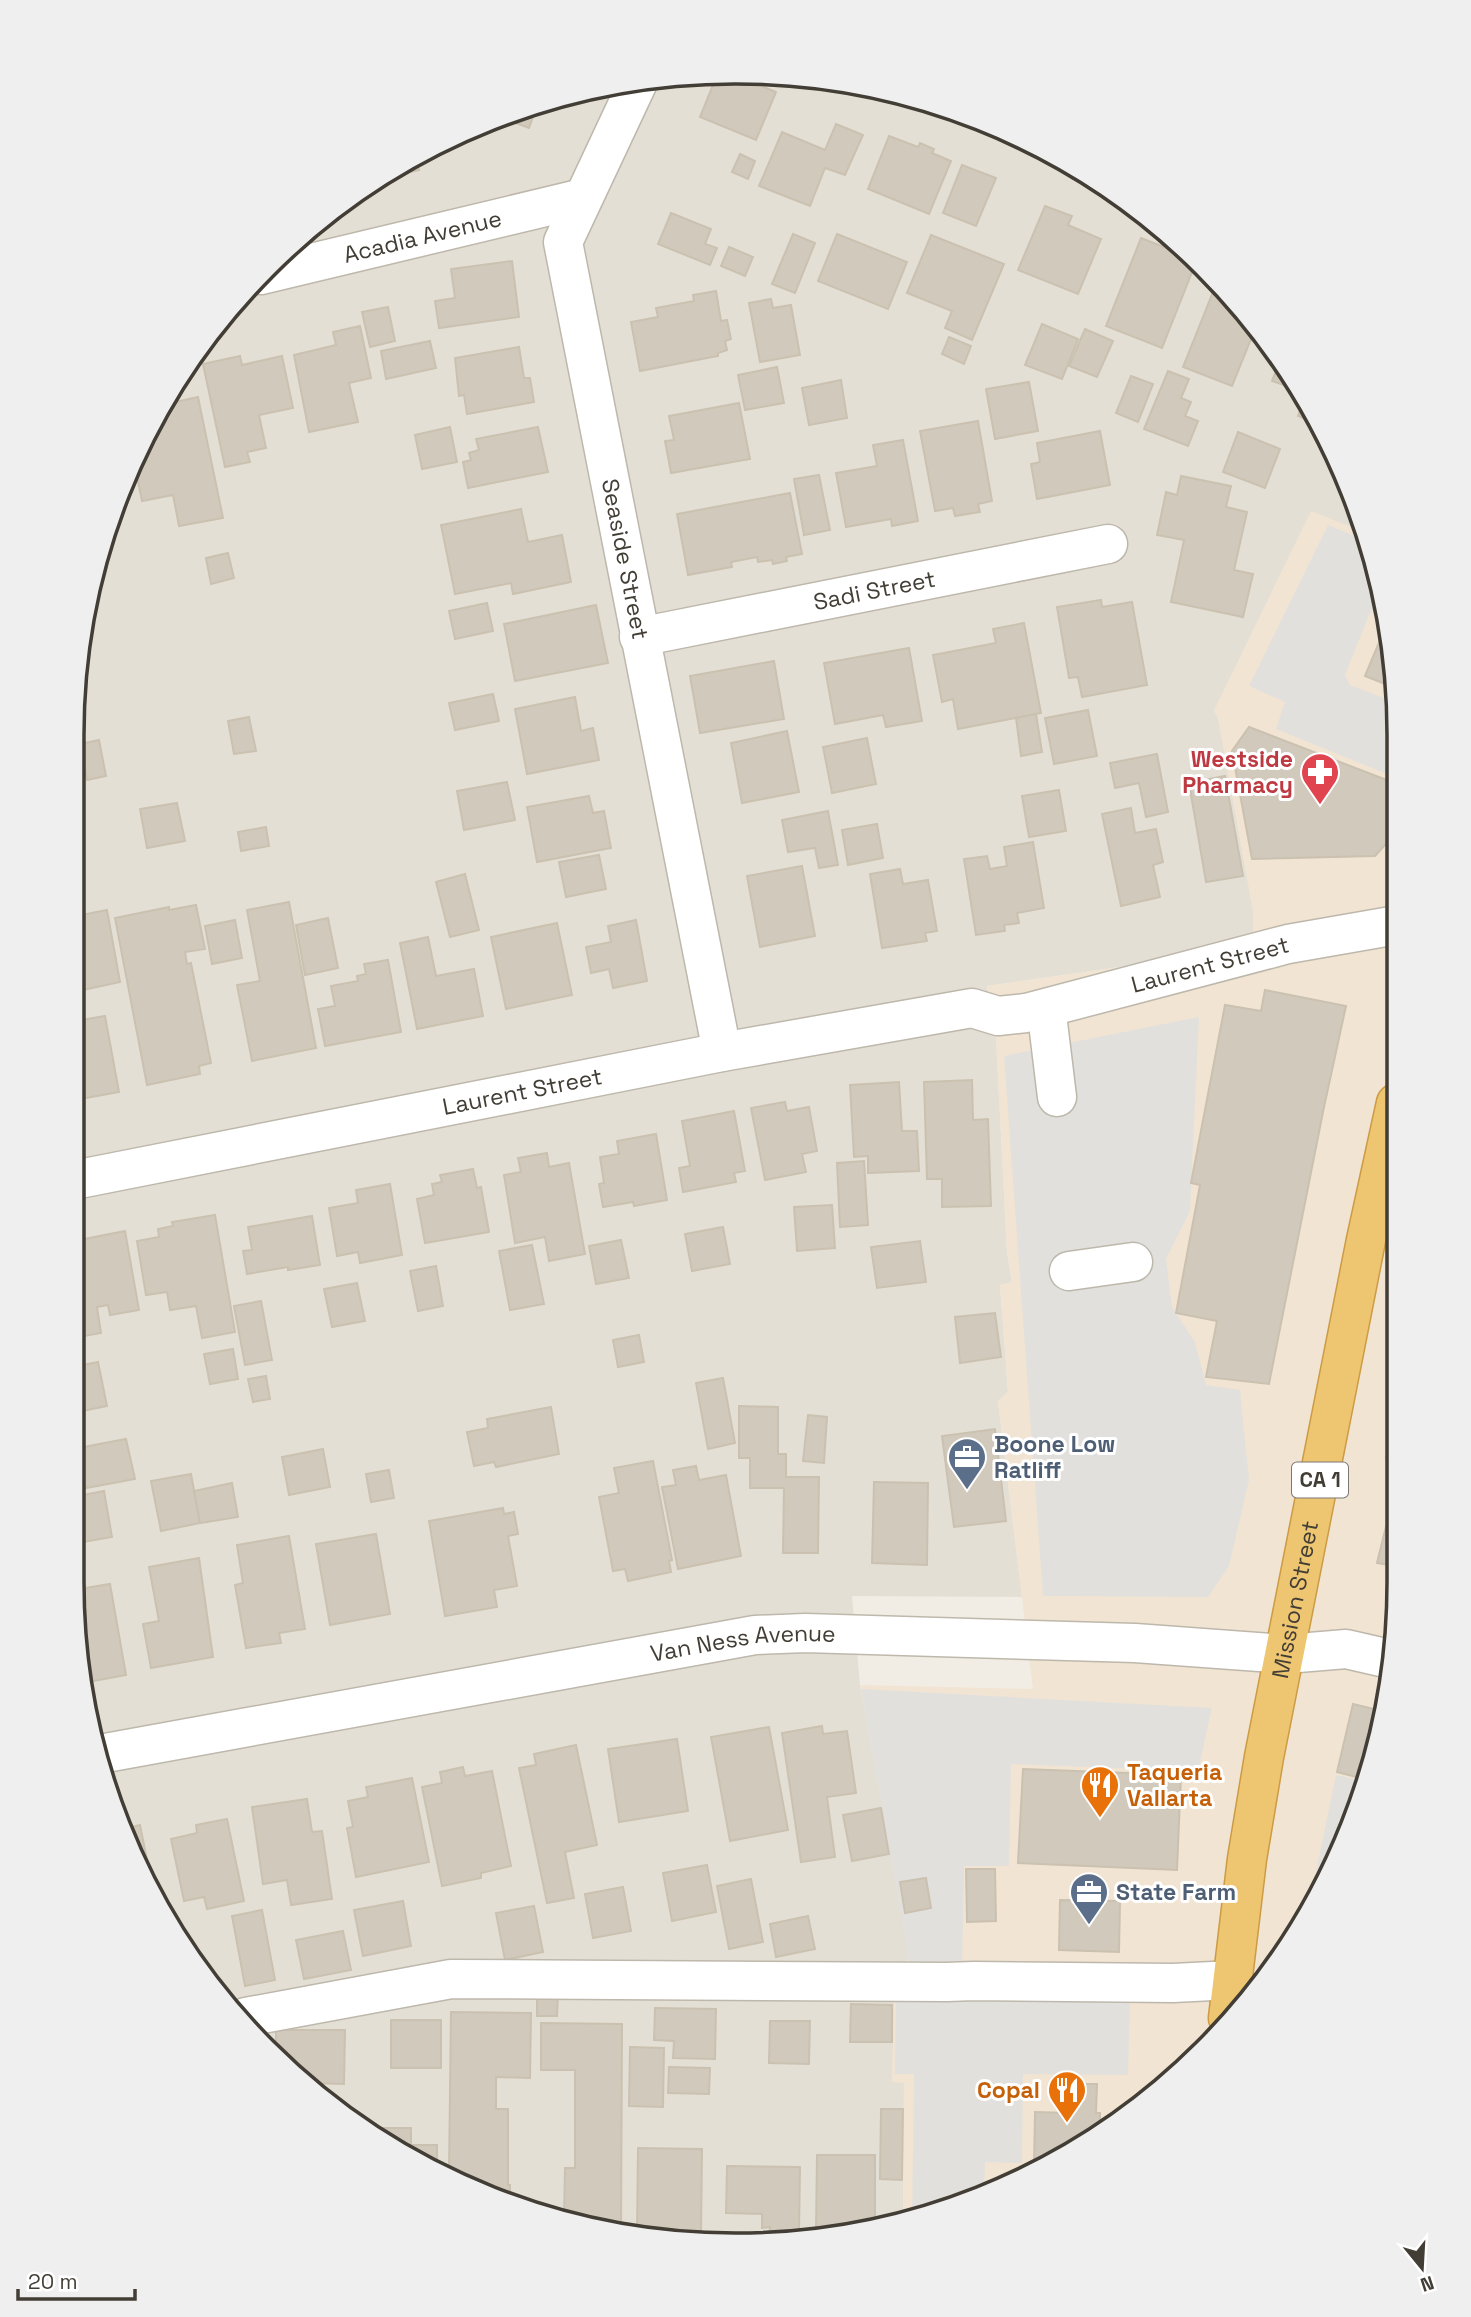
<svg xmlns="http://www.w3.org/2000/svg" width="1471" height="2317" font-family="'Space Grotesk',sans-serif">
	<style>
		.residential { fill: #e4dfd4 }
		.commercial { fill: #f1e4d2 }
		.parking { fill: #e2e0dd }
		.building { fill: #d1c9bc; stroke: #cbc1b0; stroke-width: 2 }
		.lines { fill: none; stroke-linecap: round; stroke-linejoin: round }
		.minor-casing { stroke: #beb8ac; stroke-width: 41 }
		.highway-casing { stroke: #cc9b44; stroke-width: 41 }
		.minor { stroke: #fff; stroke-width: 38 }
		.highway { stroke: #eec672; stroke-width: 38 }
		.labels { text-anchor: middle; stroke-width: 6; stroke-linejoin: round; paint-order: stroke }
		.shield { fill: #fff; stroke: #7b7772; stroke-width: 2 }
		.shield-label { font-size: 21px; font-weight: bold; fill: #423d35 }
		.street-label { font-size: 23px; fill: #423d35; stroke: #fff }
		.health-label { font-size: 23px; font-weight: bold; fill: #be3a42; stroke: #fff; text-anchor: end }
		.service-label { font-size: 23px; font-weight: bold; fill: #4e5e75; stroke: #fff; text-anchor: start }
		.food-label { font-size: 23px; font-weight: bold; fill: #c56008; stroke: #fff; text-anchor: start }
		.rim { fill: none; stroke: #423d35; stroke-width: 3.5 }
	</style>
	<rect width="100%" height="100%" fill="#f1ede5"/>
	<!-- residential -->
	<path class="residential" d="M779,73L908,94L1029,140L1140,209L1235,298L1311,404L1364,532L1311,512L1214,711L1218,717L1253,910L1254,948L987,986L996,1038L1007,1252L1012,1282L1000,1285L1008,1392L998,1401L1022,1597L852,1596L860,1685L911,1959L895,1986L892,2082H904L903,2223L692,2244L522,2210L332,2108L184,1951L107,1794L72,1581L77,649L122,481L209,331L298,236L404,160L523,107L649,77Z"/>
	<!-- commercial -->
	<path class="commercial" d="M1311,511L1364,532L1377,563L1398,692L1394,1668L1349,1835L1262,1986L1104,2134L903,2223L904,2083L892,2082L895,1967L911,1959L860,1685L1033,1689L998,1401L1008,1392L1000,1285L1012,1282L1007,1252L996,1038L987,986L1254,948L1253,910L1218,717L1214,711Z"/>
	<!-- parking -->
	<g class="parking">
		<path d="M1328,525L1367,541L1377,563L1385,615L1371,610L1345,675L1350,685L1398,703L1397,778L1276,729L1285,702L1249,686Z"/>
		<path d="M1199,1017L1190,1211L1166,1259L1172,1307L1195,1342L1206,1385L1240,1390L1249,1480L1229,1566L1208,1597L1043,1596L1004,1056Z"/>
		<path d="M861,1689L1212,1708L1198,1771L1011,1764L1009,1866H964L962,1971H911Z"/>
		<path d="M1336,1775L1363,1781L1349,1835L1321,1884L1314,1882Z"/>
		<path d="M896,1998L1130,2001L1128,2075L1023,2074L1022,2163L985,2162L984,2188L912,2221L914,2074H895Z"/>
	</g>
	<!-- building -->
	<g class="building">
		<path d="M717,75H734L776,92L756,140L700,117Z"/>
		<path d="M538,103L529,128L499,117L523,107Z"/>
		<path d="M836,124L863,135L845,175L825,168L810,206L759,186L782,132L825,150Z"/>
		<path d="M889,136L918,147L920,143L934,149L932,153L951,161L929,214L868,189Z"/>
		<path d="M740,154L755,161L748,179L732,172Z"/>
		<path d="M415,155L419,170L378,179L404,160Z"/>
		<path d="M962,165L996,178L976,226L943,213Z"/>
		<path d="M1045,206L1072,216L1068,225L1101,239L1078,294L1018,270Z"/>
		<path d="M671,213L711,229L705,244L717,248L710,265L658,244Z"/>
		<path d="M793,234L815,243L795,293L772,284Z"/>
		<path d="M837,234L907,262L888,309L818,281Z"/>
		<path d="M931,235L1004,264L972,340L945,328L952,311L907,293Z"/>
		<path d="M1141,238L1192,258L1196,262L1162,348L1106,326Z"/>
		<path d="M729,247L753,257L745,276L721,266Z"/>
		<path d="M512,261L519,317L439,328L435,301L455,298L451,269Z"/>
		<path d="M1217,282L1235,298L1256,327L1232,386L1183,367Z"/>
		<path d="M716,291L721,321L727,320L731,339L725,341L727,350L718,353V356L640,371L631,322L658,317L656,308L694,301L693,295Z"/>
		<path d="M771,299L773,308L791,305L800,355L760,362L749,303Z"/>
		<path d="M388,307L395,341L370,347L362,312Z"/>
		<path d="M1042,324L1078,339L1062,379L1025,365Z"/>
		<path d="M360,326L371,378L349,383L358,422L309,432L294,355L336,345L333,332Z"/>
		<path d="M1085,329L1113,341L1097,377L1069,366Z"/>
		<path d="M949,337L971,346L964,364L942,354Z"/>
		<path d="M430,341L436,368L386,379L381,351Z"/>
		<path d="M519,347L524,378H530L534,402L467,414L464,395L459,396L455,358Z"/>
		<path d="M240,356L242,365L282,356L293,408L259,415L266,448L247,452L250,462L225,467L203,364Z"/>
		<path d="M1280,361L1299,388L1298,390L1272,381Z"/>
		<path d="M777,367L784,403L745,410L738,375Z"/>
		<path d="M1168,371L1189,379L1181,398L1191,402L1185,416L1198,421L1188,446L1144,429Z"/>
		<path d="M1131,376L1153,384L1138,422L1116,413Z"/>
		<path d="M841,380L847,418L809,425L802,388Z"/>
		<path d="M1029,382L1038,431L995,439L986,389Z"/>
		<path d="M198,397L223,518L179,526L173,495L142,501L134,462L167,404Z"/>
		<path d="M1305,397L1311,404L1319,424L1298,416Z"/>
		<path d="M739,403L750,459L671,473L665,441L674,440L669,416Z"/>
		<path d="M978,421L992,501L978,504L980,512L955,516L953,508L935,511L920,431Z"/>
		<path d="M450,427L457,462L422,469L415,435Z"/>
		<path d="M538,427L548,472L468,488L463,462L471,460L469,453L479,450L476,439Z"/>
		<path d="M1100,431L1110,485L1037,499L1031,464L1040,462L1037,443Z"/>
		<path d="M1238,432L1280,449L1265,488L1223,472Z"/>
		<path d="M903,440L918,521L892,526L891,519L846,527L836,473L877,466L873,445Z"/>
		<path d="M819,475L830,530L804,535L794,479Z"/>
		<path d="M1181,476L1231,486L1226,507L1247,512L1234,570L1253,574L1243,617L1171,602L1184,540L1157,535L1166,492L1177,495Z"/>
		<path d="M790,493L802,554L786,557L787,561L773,564L772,560L758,562L757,557L731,562L732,567L688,575L677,514Z"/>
		<path d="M521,509L528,542L562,535L571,582L513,594L511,583L455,594L441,525Z"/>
		<path d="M228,553L234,578L211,584L206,558Z"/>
		<path d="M1101,600L1102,607L1132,602L1147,685L1082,697L1078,677L1069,678L1057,607Z"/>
		<path d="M487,603L493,631L455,639L449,611Z"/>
		<path d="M596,605L608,663L515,681L504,624Z"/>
		<path d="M1024,623L1041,713L958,729L953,699L942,702L933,655L996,643L993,629Z"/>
		<path d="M1385,628L1387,629L1397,689L1365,676Z"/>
		<path d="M909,648L922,721L886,727L883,715L835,724L824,663Z"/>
		<path d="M774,661L784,719L700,733L690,676Z"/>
		<path d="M493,694L499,721L455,730L449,703Z"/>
		<path d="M575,697L581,731L593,728L599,760L527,774L515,709Z"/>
		<path d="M1088,710L1097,756L1054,764L1045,718Z"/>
		<path d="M1036,714L1042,752L1021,756L1016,718Z"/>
		<path d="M249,717L256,751L234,754L228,721Z"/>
		<path d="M1249,727L1397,784V828L1394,835L1375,856L1252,859L1232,751Z"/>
		<path d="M787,731L799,792L742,803L731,743Z"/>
		<path d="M867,738L876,784L832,793L823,747Z"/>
		<path d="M99,740L106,776L87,780L80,744Z"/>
		<path d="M1157,754L1168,812L1146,817L1139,783L1115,788L1110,763Z"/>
		<path d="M1225,776L1243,876L1206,882L1189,783Z"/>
		<path d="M507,782L515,820L464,830L457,791Z"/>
		<path d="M1059,790L1066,831L1029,837L1022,796Z"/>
		<path d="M589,796L593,813L604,811L611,848L537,862L527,807Z"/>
		<path d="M177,803L185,841L147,848L140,809Z"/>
		<path d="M1131,808L1135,833L1156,829L1163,862L1153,865L1160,897L1121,906L1102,814Z"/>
		<path d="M828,811L838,865L819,868L815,848L788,852L782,820Z"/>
		<path d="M877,824L883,858L848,865L842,830Z"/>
		<path d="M266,827L269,846L241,851L238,832Z"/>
		<path d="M1033,842L1044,908L1017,913L1019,923L1004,925L1005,931L976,935L964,859L987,856L990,869L1007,866L1004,847Z"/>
		<path d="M599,855L606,889L566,897L559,862Z"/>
		<path d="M802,866L815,936L760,947L747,876Z"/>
		<path d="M900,869L903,884L928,880L937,931L925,933L927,941L882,948L870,874Z"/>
		<path d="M465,874L479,930L450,937L436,882Z"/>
		<path d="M289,902L316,1048L252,1061L237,985L260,981L247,910Z"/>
		<path d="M196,905L205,949L185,952L187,964L191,963L211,1063L199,1066L200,1074L147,1085L115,918L169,907V910Z"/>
		<path d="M107,910L120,982L83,990L76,952V916Z"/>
		<path d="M328,918L338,968L305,975L296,925Z"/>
		<path d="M235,920L242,958L212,964L205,926Z"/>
		<path d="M636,920L647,981L613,988L609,969L591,973L586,947L611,942L608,926Z"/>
		<path d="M557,923L572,995L506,1009L491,937Z"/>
		<path d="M428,937L436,976L474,969L483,1016L417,1029L400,943Z"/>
		<path d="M388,960L401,1032L325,1046L318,1009L335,1006L331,986L358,981L357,976L366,974L364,964Z"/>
		<path d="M1265,990L1346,1006L1324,1107L1269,1384L1206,1377L1217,1321L1176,1313L1200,1185L1191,1183L1225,1005L1261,1011Z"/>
		<path d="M105,1016L119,1092L75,1100V1021Z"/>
		<path d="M972,1080L973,1120L988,1119L991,1206L942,1207V1179H927L924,1082Z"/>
		<path d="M899,1082L902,1131H917L919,1171L868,1173V1156L854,1157L850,1085Z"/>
		<path d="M785,1102L787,1111L809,1107L817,1151L802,1154L806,1172L765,1180L751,1108Z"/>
		<path d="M734,1111L745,1171L734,1173L736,1182L683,1192L679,1168L690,1166L682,1121Z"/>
		<path d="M656,1134L667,1200L634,1206L633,1202L603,1207L599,1184L604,1183L600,1157L619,1154L617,1141Z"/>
		<path d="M547,1153L549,1167L569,1163L585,1254L549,1261L545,1237L515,1243L504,1175L521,1172L518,1158Z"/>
		<path d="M864,1161L868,1225L840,1227L837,1163Z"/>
		<path d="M473,1169L477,1188L481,1187L489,1232L425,1243L417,1199L434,1195L432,1184L442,1182L440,1175Z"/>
		<path d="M390,1184L402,1255L360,1263L358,1252L337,1256L329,1208L358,1203L356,1190Z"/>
		<path d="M832,1205L835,1248L797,1251L794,1207Z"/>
		<path d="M215,1215L235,1332L202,1338L196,1306L170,1310L167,1292L146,1295L137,1241L159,1237L158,1229L173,1226L172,1222Z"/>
		<path d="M312,1216L320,1265L288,1270V1267L247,1274L243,1251L252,1250L248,1227Z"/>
		<path d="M723,1227L730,1264L692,1271L685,1234Z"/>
		<path d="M125,1231L139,1310L110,1315L108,1305L97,1307L101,1333L73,1338L74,1253L81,1251L79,1240Z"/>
		<path d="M621,1240L629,1278L596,1284L589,1246Z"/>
		<path d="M920,1241L926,1282L877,1288L871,1247Z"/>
		<path d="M532,1245L544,1304L510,1310L499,1251Z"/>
		<path d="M436,1266L443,1306L418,1311L410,1271Z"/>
		<path d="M357,1283L365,1321L332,1327L324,1289Z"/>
		<path d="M261,1301L272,1360L245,1365L234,1306Z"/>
		<path d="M995,1313L1001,1357L960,1363L955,1317Z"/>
		<path d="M639,1335L644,1362L618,1367L613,1340Z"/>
		<path d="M233,1349L238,1379L210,1384L204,1354Z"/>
		<path d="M98,1362L107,1406L73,1413V1367Z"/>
		<path d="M266,1376L270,1399L253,1402L248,1379Z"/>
		<path d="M723,1378L735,1443L708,1449L696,1383Z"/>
		<path d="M739,1406L778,1407V1454H786V1477H819L818,1553H783L784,1488H750V1458H739Z"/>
		<path d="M551,1407L559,1454L496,1467L494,1462L474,1466L467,1432L488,1428L487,1419Z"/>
		<path d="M808,1415L827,1417L824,1463L803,1461Z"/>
		<path d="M1395,1421V1460L1386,1458Z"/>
		<path d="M995,1429L1006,1521L954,1527L942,1436Z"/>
		<path d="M126,1439L135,1479L86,1488L78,1448Z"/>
		<path d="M323,1449L330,1487L289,1495L282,1457Z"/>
		<path d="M653,1461L672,1560L669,1561L671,1572L628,1581L625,1569L613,1571L599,1497L619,1493L614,1468Z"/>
		<path d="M696,1466L699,1480L726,1475L741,1556L678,1569L662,1487L676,1485L673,1470Z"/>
		<path d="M389,1470L394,1498L371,1502L366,1474Z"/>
		<path d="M191,1474L200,1523L161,1531L151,1481Z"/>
		<path d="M874,1482L928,1483L927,1565L872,1563Z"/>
		<path d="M232,1483L238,1517L200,1523L194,1491Z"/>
		<path d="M104,1491L112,1537L77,1543L72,1515V1497Z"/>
		<path d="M1393,1498H1394V1570V1566L1377,1563Z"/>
		<path d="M503,1508L504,1514L514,1512L518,1534L508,1536L517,1586L494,1590L497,1607L445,1616L429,1521Z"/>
		<path d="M376,1534L390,1614L330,1625L316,1544Z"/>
		<path d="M289,1536L305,1629L279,1633L281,1643L246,1648L235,1585L243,1583L237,1545Z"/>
		<path d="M199,1558L213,1657L151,1668L143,1624L159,1621L149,1567Z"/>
		<path d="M110,1584L126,1675L88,1682L73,1590Z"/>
		<path d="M1353,1704L1382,1711L1364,1779L1337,1772Z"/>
		<path d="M822,1726L823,1734L847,1731L856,1793L827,1797L835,1857L801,1862L782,1733Z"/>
		<path d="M769,1727L788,1830L730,1841L711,1737Z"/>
		<path d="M677,1739L688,1811L619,1822L608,1749Z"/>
		<path d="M576,1745L597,1845L565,1852L574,1898L547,1903L519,1768L536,1765L534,1754Z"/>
		<path d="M463,1767L465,1776L492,1771L511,1866L481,1873V1878L442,1886L422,1787L442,1783L440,1772Z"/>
		<path d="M1023,1769L1181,1775L1177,1870L1018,1863Z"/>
		<path d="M412,1778L429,1862L356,1877L347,1828L353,1827L348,1801L368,1797L366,1787Z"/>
		<path d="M307,1799L312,1832L322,1831L332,1899L291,1905L287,1880L263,1884L252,1807Z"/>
		<path d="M881,1808L889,1854L852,1861L843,1815Z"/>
		<path d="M227,1819L244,1901L207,1909L204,1897L184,1901L171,1839L197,1833L196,1825Z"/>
		<path d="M140,1825L152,1885L124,1829Z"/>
		<path d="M707,1865L716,1912L672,1921L663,1873Z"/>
		<path d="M966,1869H995L996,1921L967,1922Z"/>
		<path d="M926,1878L931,1908L905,1913L900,1882Z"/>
		<path d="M751,1879L763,1942L729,1949L717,1886Z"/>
		<path d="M623,1887L631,1931L593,1938L585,1894Z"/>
		<path d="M1060,1900L1120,1901L1119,1952L1059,1950Z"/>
		<path d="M403,1901L411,1946L363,1956L354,1910Z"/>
		<path d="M534,1906L543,1952L505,1960L496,1913Z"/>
		<path d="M262,1910L275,1980L245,1986L232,1916Z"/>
		<path d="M808,1916L815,1949L776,1957L770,1924Z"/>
		<path d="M343,1931L351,1970L304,1979L296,1940Z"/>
		<path d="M537,1991L558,1992L557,2016H537Z"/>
		<path d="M851,2004L892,2005V2042H850Z"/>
		<path d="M655,2008L716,2009L715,2059L673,2058L674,2041L654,2040Z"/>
		<path d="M451,2012L531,2013L530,2078L496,2077V2109H508V2185H510V2204L449,2171Z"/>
		<rect x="391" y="2020" width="50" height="48"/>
		<path d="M770,2021H810L809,2064L769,2063Z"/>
		<path d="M541,2023L622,2024L621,2230L564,2218L565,2168H575V2070H541Z"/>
		<path d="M276,2030H345L344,2084L308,2083L276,2049Z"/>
		<path d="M630,2047L664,2048L663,2107L629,2106Z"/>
		<path d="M669,2067L710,2068L709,2094L668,2093Z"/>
		<path d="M1070,2084H1097L1096,2113H1100V2135L1078,2145H1071V2148L1034,2165L1035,2112L1070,2113Z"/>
		<path d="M881,2109H903L902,2180L880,2179Z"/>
		<path d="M372,2128H411V2145H437V2164Z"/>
		<path d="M638,2148L702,2149L701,2235L637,2233Z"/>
		<path d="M817,2155H875V2226L816,2231Z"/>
		<path d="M727,2166L800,2167L799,2233L769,2236L770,2227L762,2228V2214L726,2213Z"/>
	</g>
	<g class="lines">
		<defs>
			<g id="minor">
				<path id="s1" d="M639,80L563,242L722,1052"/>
				<path id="s2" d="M261,275L583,198"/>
				<path id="s3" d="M639,637L1108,544"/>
				<path d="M1048,1023L1057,1097"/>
				<path id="s4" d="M74,1180L722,1052L972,1008L998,1016L1026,1013L1288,944L1397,925"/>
				<path d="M1069,1271L1133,1262"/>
				<path id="s5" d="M100,1754L755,1635L805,1633L1135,1643L1286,1654L1346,1649L1394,1660"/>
				<path d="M246,2017L451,1979L947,1982L974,1981L1173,1983L1233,1980"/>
			</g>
			<g id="highway">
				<path id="s6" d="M1228,2018L1247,1859L1264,1757L1366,1240L1396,1103"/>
			</g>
		</defs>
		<!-- minor casing -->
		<use href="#minor" class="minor-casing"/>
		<!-- highway casing -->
		<use href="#highway" class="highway-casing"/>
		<!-- minor -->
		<use href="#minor" class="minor"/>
		<!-- highway -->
		<use href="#highway" class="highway"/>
	</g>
	<!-- icons -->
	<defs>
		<symbol id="pharmacy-pin" viewBox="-11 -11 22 30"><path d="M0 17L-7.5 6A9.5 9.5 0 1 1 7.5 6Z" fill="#e0444e" stroke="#fff"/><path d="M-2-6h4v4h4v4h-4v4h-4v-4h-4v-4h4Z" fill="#fff"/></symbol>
		<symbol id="office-pin" viewBox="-11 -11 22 30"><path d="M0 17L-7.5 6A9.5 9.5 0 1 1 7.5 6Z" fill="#5c6f8a" stroke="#fff"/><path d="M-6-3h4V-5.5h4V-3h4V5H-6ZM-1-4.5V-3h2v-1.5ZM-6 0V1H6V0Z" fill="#fff"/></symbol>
		<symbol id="restaurant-pin" viewBox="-11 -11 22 30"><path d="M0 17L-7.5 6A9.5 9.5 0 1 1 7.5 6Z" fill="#e8710a" stroke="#fff"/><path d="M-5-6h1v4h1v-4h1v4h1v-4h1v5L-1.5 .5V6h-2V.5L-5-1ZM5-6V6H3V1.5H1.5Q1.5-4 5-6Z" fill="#fff"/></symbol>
	</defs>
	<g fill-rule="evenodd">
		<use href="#pharmacy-pin" x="1298" y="750" width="44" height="60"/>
		<use href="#office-pin" x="945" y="1435" width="44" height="60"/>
		<use href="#restaurant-pin" x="1078" y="1763" width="44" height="60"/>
		<use href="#office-pin" x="1067" y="1870" width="44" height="60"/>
		<use href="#restaurant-pin" x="1045" y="2068" width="44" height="60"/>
	</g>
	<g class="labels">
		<!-- shield labels -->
		<rect class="shield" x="1292" y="1462.5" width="56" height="35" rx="5"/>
		<g class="shield-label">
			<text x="1320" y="1487">CA 1</text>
		</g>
		<!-- street labels -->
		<g class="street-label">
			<text dy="8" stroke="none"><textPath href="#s2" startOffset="166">Acadia Avenue</textPath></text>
			<text dy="8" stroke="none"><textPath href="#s1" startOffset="502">Seaside Street</textPath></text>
			<text dy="8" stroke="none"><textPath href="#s3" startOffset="240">Sadi Street</textPath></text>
			<text dy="8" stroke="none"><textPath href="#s4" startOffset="1160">Laurent Street</textPath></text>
			<text dy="8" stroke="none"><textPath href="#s4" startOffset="457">Laurent Street</textPath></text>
			<text dy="8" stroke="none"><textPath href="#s6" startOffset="424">Mission Street</textPath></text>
			<text dy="8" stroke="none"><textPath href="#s5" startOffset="653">Van Ness Avenue</textPath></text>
		</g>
		<!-- health labels -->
		<g class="health-label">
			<text x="1293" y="767">Westside<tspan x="1293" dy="26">Pharmacy</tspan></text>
		</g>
		<!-- service labels -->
		<g class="service-label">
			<text x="994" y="1452">Boone Low<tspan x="994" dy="26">Ratliff</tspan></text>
			<text x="1116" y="1900">State Farm</text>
		</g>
		<!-- food labels -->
		<g class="food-label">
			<text x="1127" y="1780">Taqueria<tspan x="1127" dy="26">Vallarta</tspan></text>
			<text x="1040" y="2098" text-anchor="end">Copal</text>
		</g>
	</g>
	<!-- crop -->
	<path d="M0 0H1471V2317H0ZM735 84H736A651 651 0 0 1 1387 735V1582A651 651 0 0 1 736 2233H735A651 651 0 0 1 84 1582V735A651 651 0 0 1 735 84Z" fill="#f0efef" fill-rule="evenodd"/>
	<path class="rim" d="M735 84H736A651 651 0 0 1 1387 735V1582A651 651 0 0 1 736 2233H735A651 651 0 0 1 84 1582V735A651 651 0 0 1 735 84Z"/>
	<!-- north arrow -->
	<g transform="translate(1422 2268) rotate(162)" stroke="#ffffff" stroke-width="5" paint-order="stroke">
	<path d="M0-5L12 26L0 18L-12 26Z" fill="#423d35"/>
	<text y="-10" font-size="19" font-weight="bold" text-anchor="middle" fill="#423d35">N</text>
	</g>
	<!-- scale -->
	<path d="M18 2289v10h117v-10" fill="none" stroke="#423d35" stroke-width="3.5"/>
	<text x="28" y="2289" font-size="21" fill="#423d35" stroke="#ffffff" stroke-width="5" paint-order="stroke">20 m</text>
</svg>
